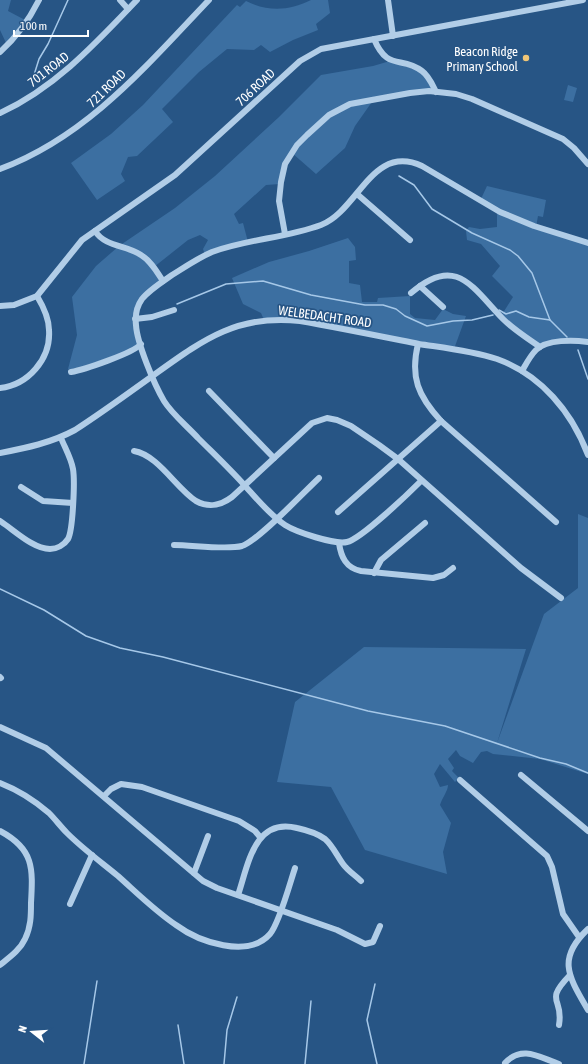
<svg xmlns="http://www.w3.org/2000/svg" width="588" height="1064" font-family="'Asap Condensed',sans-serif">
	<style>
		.green { fill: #3c6fa1 }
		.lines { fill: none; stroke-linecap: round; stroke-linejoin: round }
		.stream { stroke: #a6c8e8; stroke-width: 1.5 }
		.minor { stroke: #b1cde7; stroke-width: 6 }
		.poi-dot { fill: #f0c677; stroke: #275585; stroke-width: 1.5 }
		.labels { text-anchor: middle; stroke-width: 3.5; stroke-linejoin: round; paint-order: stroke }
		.poi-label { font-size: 13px; fill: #fff; stroke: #275585; text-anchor: end }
		.street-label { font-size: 13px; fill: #fff; stroke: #275585 }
	</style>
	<rect width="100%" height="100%" fill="#275585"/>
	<!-- green -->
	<g class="green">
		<path d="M0,0H11L8,11L27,21L7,45L0,30Z"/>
		<path d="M311,0H328L330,13L316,24L318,30L293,40L270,52L261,45L254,50L227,49L199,72L162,109L173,122L137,156L128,157L121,174L125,181L97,200L71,163L111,134L143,105L237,5L240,7L246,1C268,12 289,11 311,0Z"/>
		<path d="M390,61L423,72L431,87L429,90L374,99L355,126L345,148L316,174L292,153L280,184L266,185L234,214L239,224L243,223L248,242L205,255L203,249L208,240L200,235L188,240L154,267L164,281L152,289L137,309L139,347L71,371L68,369L77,335L72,297L96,266L119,246L175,208L215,176L279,117L321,75L373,66Z"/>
		<path d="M568,85L577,88L573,102L564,100Z"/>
		<path d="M487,186L546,200L543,217L538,216L536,227L588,243V341L575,340L540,347L501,316L513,297L492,276L500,266L481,244L467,240L466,231L469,227L480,229L497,227V210L480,201Z"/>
		<path d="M348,238L355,247L356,260L349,261V283L360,285L362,302H377L378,298L410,296V314L415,318L435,320L443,309L453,314L466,316L454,349L320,323L264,320L261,313L243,304L232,278L269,262L309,251Z"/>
		<path d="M578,514L588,518V774L540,759L493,754L487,751L481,752L473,763L460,756L456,750L448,759L454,768L452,771L459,778L455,782L440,764L434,774L440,787L448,785C448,791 442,798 440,805L451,823L443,852L447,874L365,850L331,787L277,782L295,702L364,647L526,649L497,743L544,614L578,588Z"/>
	</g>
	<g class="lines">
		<!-- stream -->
		<g class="stream">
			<path d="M28,81L34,75L39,59L48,44L68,0"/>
			<path d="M399,176L414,185L432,209L472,233L510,250L518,256L532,273L550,320"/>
			<path d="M177,304L226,284L263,281L311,295L365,305H383L396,309L405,316L427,326L453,321L472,320L493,315"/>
			<path d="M499,310L506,314L516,311L529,317L550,320L567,337"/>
			<path d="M578,350L588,379"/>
			<path d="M0,589L44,610L86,636L120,648L163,657L368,711L445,726L540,758L566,764L588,773"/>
			<path d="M375,984L367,1020L377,1064"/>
			<path d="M178,1025L184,1064"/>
			<path d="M84,1064L97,981"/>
			<path d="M224,1064L227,1030L237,997"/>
			<path d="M305,1064L311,1001"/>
		</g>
		<!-- minor -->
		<g class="minor">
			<path d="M120,0L128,9"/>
			<path d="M388,0L393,36"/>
			<path d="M374,39C388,72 401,55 422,71C429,76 432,84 436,92"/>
			<path d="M0,52C17,37 29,20 39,0"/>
			<path d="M0,113C55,88 96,43 137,0"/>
			<path d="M0,169C87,137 147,65 209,0"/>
			<path d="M357,194L410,240"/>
			<path d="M95,231C105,247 127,245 141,255C151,261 157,272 163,281"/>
			<path d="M285,234L279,201L281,182L285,164L297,145L307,135L329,115L350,104L410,93L429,91L456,94L472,99L563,139L574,148L588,164"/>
			<path d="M420,286L443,307"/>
			<path d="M411,293C456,254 472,287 503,319C514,330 527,338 540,347"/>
			<path d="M0,306L14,305L37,296L82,240L175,175L300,61L321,49L583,0"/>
			<path d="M135,319L152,317L174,310"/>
			<path d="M418,344C410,377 418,396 441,421L556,522"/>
			<path d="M522,371C526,364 530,356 536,350C547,339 574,340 588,342"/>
			<path d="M71,372C83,370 134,353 141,344"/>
			<path d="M0,388C28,385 51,359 49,330C49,318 43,306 37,296"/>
			<path d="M209,391L274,458"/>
			<path d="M134,451C158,455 176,488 196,501C209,508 220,506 232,497L312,423L327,418L337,420L351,426L379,445L398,459L521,568L561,598"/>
			<path d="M0,453C26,448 51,443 75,430C103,412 130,392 158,372C204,339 239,314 300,321C340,328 379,336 419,344C445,348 472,351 497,359C541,375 572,412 588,455"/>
			<path d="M421,481C409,493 361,539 347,542C335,545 296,532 285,525C270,515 258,500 246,487C231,470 214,454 198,438C187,426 172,414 164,401C154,384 137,343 136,325C135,316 137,306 142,299C149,290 162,282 172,275C185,267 198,258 212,252C247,239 286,238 321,225C359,210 372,143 422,166L500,212L534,226L588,243"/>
			<path d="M21,487L43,501L73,503"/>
			<path d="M338,512L441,421"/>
			<path d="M0,521C14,530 33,549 50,549C57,549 64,545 68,539C73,530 75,481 73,469C71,458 65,448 61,438"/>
			<path d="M339,543C341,557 346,568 361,571L433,578L444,575L453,568"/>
			<path d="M174,545C192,545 226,550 242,546C258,541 304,492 319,478"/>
			<path d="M374,573L381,560L425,523"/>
			<path d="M0,677L1,678"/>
			<path d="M0,727L46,748L203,881L217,888L337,930L365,944L373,942L380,926"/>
			<path d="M521,775L588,831"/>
			<path d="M460,780L547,856L552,867L563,914L579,937"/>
			<path d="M0,783C18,790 34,800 49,813C55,819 61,827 67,833C83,849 101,862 118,876C137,893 155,911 176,925C199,942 248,959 270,934C279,924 290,883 295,868"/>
			<path d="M104,796L111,789L121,784L142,787L239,821L255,831L260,837"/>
			<path d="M0,831C34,849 33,868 31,903C31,915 31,927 25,939C20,950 10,957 0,965"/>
			<path d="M194,873L208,836"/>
			<path d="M238,895C248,866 254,817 297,828C306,830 317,833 325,839C333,846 337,856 343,864C348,871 355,875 361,881"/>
			<path d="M70,904L92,855"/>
			<path d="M588,929C556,959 569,977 588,1010"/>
			<path d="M559,1025C564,997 543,1003 570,975"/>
			<path d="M505,1063C522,1045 539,1057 559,1064"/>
		</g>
	</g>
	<!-- markers -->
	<circle class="poi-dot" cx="526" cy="58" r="4"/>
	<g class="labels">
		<!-- poi labels -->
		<g class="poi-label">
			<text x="518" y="56">Beacon Ridge<tspan x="518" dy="15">Primary School</tspan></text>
		</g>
		<!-- street labels -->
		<g class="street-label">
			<text transform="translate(48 69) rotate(-38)" y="5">701 ROAD</text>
			<text transform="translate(255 87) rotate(-43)" y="5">706 ROAD</text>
			<text transform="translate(106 88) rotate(-44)" y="5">721 ROAD</text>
			<text transform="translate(325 316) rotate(8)" y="5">WELBEDACHT ROAD</text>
		</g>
	</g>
	<!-- north arrow -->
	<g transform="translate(32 1032) rotate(287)" stroke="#275585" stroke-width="3" paint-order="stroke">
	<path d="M0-3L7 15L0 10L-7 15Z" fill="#ffffff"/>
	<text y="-6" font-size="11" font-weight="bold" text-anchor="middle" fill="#ffffff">N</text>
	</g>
	<!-- scale -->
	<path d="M14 30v6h74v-6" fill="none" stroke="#ffffff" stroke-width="2"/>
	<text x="20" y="30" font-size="12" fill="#ffffff" stroke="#275585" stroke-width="3" paint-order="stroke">100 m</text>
</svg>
